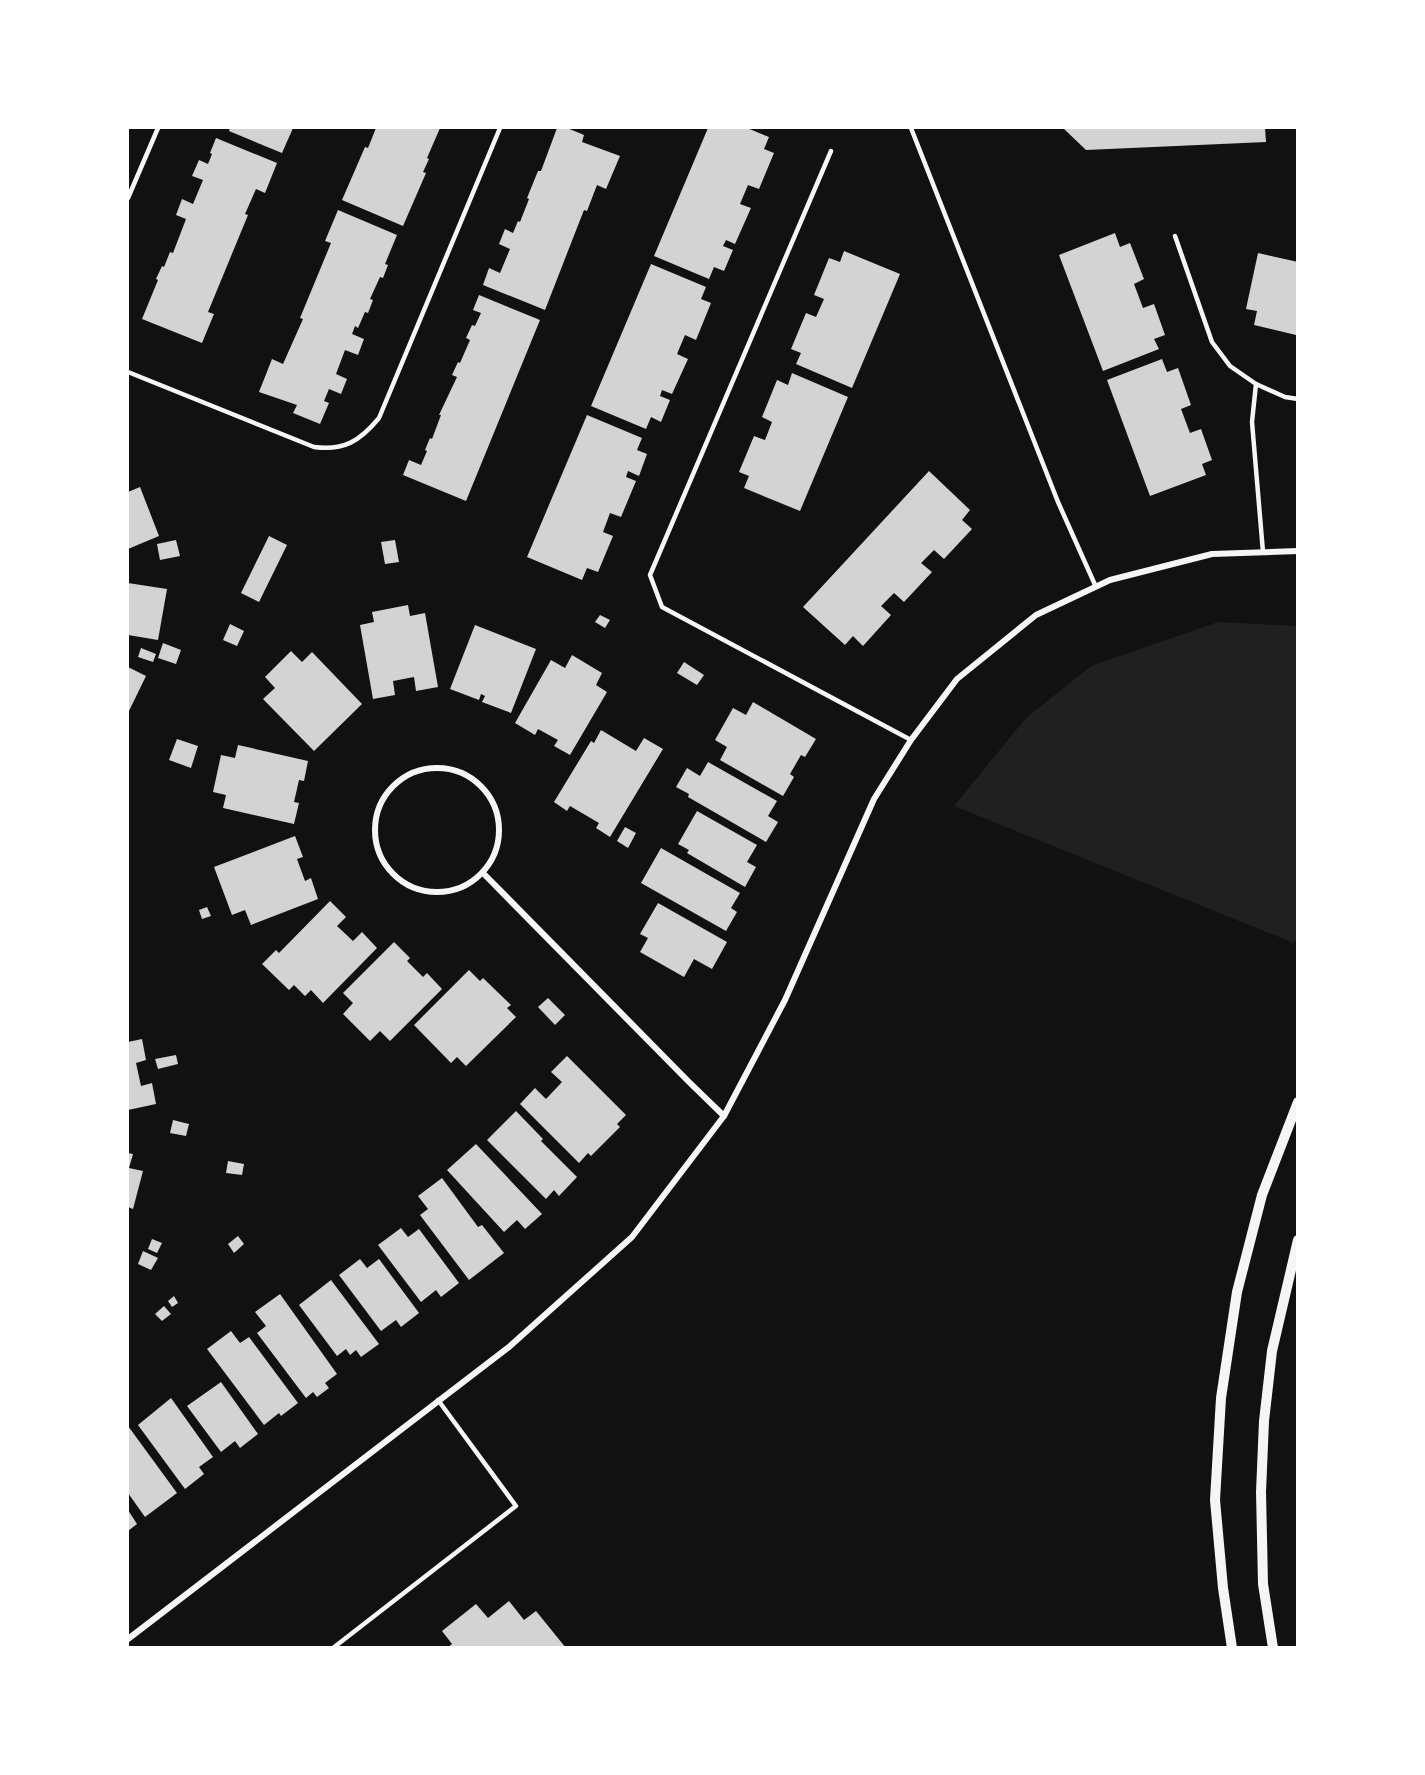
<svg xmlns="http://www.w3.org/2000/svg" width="1425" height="1775" font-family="Mulish,sans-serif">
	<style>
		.green { fill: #202020 }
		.building { fill: #d3d3d3 }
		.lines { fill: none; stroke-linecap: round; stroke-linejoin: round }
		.service { stroke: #f5f5f5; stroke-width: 4.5 }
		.minor { stroke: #f5f5f5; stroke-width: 6 }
		.tertiary { stroke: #f5f5f5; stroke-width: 10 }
	</style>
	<rect width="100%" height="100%" fill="#111"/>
	<!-- green -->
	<path class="green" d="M1218,622L1297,626L1298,937L1294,943L954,806L1026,718L1091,666Z"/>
	<!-- building -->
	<g class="building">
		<path d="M230,128H293L282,153L229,131Z"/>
		<path d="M376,128H440L427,158L429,159L423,172L426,173L403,226L342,200L365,147L368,148Z"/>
		<path d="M557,128H567L584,135L582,142L620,156L606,189L597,185L587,211L584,210L545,310L483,285L489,268L500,273L510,249L499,244L505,229L513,233L518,221L520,222L529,199L527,198L538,171H541Z"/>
		<path d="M708,128H747L769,137L764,149L774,153L759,189L748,185L740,204L751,208L735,244L726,240L723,246L733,250L724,271L714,267L709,279L654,256Z"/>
		<path d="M1063,128H1265L1266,142L1086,150Z"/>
		<path d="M216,138L277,163L265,193L256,189L245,214L248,215L208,312L214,314L202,343L142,319L158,280L156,279L162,266L164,267L170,252L173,253L186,219L176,215L182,199L193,204L203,180L192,176L199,160L208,164L212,154L210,153Z"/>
		<path d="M338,210L397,235L385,264L388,265L383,278L380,277L370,299L373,300L368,313L365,312L358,328L355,326L352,334L364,339L358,355L345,350L336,374L347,379L341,394L329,389L324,401L329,403L320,424L293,413L297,405L259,392L272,359L283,364L303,319L300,318L331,243L325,241Z"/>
		<path d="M1115,233L1120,247L1130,243L1144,279L1134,284L1143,308L1154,304L1165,335L1154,339L1159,349L1103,371L1059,255Z"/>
		<path d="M844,251L900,274L852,388L796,364L801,353L791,349L806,313L816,317L824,299L814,295L829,258L840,262Z"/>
		<path d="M1258,253L1298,262L1296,335L1254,325L1257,311L1246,309Z"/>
		<path d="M651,264L706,287L701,299L711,303L696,340L685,335L677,354L688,359L672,394L662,390L660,396L670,400L661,422L651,417L646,429L591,406Z"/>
		<path d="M479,295L540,320L466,501L403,475L409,460L421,465L427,451L425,450L430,438L432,439L441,415H439L457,377L452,375L458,362L460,363L470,340L466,338L472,325L475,326L481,313L473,310Z"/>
		<path d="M1162,359L1167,372L1178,368L1191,405L1181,409L1190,433L1201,429L1212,460L1202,464L1206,475L1150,496L1107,380Z"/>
		<path d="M792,373L848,397L800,511L744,488L749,476L739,472L754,436L765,440L772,422L762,417L777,380L788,385Z"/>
		<path d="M587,415L642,438L637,450L647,454L639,476L628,471L626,477L636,481L621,517L610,513L603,532L613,536L598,572L587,568L582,580L527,557Z"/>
		<path d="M929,471L970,510L962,520L972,529L944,559L934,550L921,563L932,572L904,602L894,593L881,606L891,615L863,646L853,636L845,645L803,607Z"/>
		<path d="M140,487L159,536L128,549V492Z"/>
		<path d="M269,536L287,545L259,602L241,593Z"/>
		<path d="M176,540L180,556L160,560L157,544Z"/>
		<path d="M395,540L399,562L385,564L381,542Z"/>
		<path d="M128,583L167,589L158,640L128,635Z"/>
		<path d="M408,605L410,616L425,613L438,687L416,691L414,677L393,681L395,695L373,699L360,625L374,622L372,612Z"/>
		<path d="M600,615L610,620L605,628L595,622Z"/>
		<path d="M230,624L244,631L237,646L223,640Z"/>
		<path d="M475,625L536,649L511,713L482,702L485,696L481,694L479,700L450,689Z"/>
		<path d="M163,643L181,650L176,664L158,658Z"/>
		<path d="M141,648L156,654L153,662L138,657Z"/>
		<path d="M291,651L302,662L312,652L362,704L314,751L263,699L275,688L265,677Z"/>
		<path d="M572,655L602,673L596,685L607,692L570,755L554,746L558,740L538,729L535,735L515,723L551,660L565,668Z"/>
		<path d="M684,662L704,675L697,685L677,673Z"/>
		<path d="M128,667L146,676L128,713Z"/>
		<path d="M753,702L816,739L805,757L801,755L790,774L794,777L783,796L720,760L727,747L715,740L733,708L746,715Z"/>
		<path d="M601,730L636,751L644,738L663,749L610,837L596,828L599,823L570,806L567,811L554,802L591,741L594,743Z"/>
		<path d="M177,739L198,746L191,768L169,760Z"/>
		<path d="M238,745L308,761L304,781L299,780L294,802L299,803L294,824L223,808L226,795L213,792L221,755L235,758Z"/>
		<path d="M708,762L777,801L768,816L778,822L766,842L688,797L689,794L676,787L687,768L700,776Z"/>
		<path d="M697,811L757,845L747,862L756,867L745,887L687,853L689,850L678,844Z"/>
		<path d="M625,827L636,833L628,848L617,841Z"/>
		<path d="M295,836L303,857L297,859L305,881L311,878L318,899L251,925L245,910L232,915L214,867Z"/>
		<path d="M661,848L740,893L731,908L737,912L726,931L641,883Z"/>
		<path d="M330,901L346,917L337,926L353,941L362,932L377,948L323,1003L311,990L305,996L294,985L289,990L262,964L276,950L279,953Z"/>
		<path d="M658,903L727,942L712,969L694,959L684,977L640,952L648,938L640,934Z"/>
		<path d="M207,907L211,916L202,919L199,910Z"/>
		<path d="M394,942L410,958L407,961L423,977L427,973L442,989L390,1041L380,1031L370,1041L343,1014L353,1003L343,993Z"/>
		<path d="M469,970L480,981L483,978L511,1005L507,1008L516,1017L466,1066L457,1057L451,1063L414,1025Z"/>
		<path d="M548,998L565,1015L555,1025L538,1007Z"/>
		<path d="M142,1039L146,1060L136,1063L141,1086L152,1083L156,1104L128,1110V1042Z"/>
		<path d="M176,1055L178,1064L158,1069L155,1059Z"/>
		<path d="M567,1056L626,1115L617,1124L620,1127L591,1156L588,1153L579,1163L520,1104L535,1088L546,1099L562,1082L551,1072Z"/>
		<path d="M516,1111L543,1139L541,1141L577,1177L559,1196L554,1190L546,1199L487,1140Z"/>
		<path d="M173,1120L189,1124L186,1136L170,1133Z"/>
		<path d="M476,1144L542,1214L525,1229L517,1220L504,1232L447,1170Z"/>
		<path d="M128,1153L133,1154L129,1168L143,1171L133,1209L128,1207Z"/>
		<path d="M228,1161L244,1164L242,1175L226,1173Z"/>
		<path d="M442,1178L478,1227L482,1225L504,1253L469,1280L420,1215L428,1209L418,1196Z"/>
		<path d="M401,1228L408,1237L419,1229L459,1283L441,1297L436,1290L421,1302L378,1245Z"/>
		<path d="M238,1236L244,1244L234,1253L228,1244Z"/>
		<path d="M152,1239L162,1243L157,1253L148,1249Z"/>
		<path d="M143,1251L158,1258L151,1270L138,1264Z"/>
		<path d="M360,1259L367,1268L379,1259L419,1313L401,1327L396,1320L381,1331L339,1275Z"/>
		<path d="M331,1280L379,1344L361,1357L356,1350L350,1355L346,1349L337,1356L299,1305Z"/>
		<path d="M280,1294L337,1374L325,1383L329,1388L317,1397L313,1392L306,1398L257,1333L266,1326L255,1312Z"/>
		<path d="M174,1296L178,1303L172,1307L168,1301Z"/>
		<path d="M164,1306L171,1314L162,1321L155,1314Z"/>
		<path d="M231,1331L240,1343L249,1337L298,1403L281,1416L279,1413L264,1425L207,1349Z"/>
		<path d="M221,1382L258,1434L240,1448L235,1441L221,1452L187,1406Z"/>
		<path d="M171,1398L213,1457L199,1467L204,1474L185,1489L138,1425Z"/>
		<path d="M128,1426L177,1493L145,1517L128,1493Z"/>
		<path d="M128,1510L137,1524L128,1531Z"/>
		<path d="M509,1601L524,1620L536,1611L566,1648H447L452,1644L442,1631L476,1604L488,1618Z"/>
	</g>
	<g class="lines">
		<!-- service -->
		<g class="service">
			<path d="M911,128L1058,502L1096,587"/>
			<path d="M831,151L650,575L662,607L911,740"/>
			<path d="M128,198L158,128"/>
			<path d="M1175,236L1212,342L1230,366L1256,384L1285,397L1298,399"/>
			<path d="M128,372L314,447C344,451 360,441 379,418L500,128"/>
			<path d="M1256,384L1252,422L1263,552"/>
			<path d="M333,1648L516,1506L438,1400"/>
		</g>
		<!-- minor -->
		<g class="minor">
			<circle cx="437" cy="830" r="62"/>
			<path d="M483,873L689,1082L724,1116"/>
			<path d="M128,1639L509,1347L632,1237L724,1116L785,1000L874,799L911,740L957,679L1036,615L1110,580L1212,554L1298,551"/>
		</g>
		<!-- tertiary -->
		<g class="tertiary">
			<path d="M1232,1648L1223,1588L1215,1500L1221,1398L1237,1292L1262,1195L1298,1102"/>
			<path d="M1273,1648L1263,1584L1261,1492L1264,1421L1272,1351L1298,1240"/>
		</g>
	</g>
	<!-- border -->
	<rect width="1425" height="1775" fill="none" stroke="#ffffff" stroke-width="258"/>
</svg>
